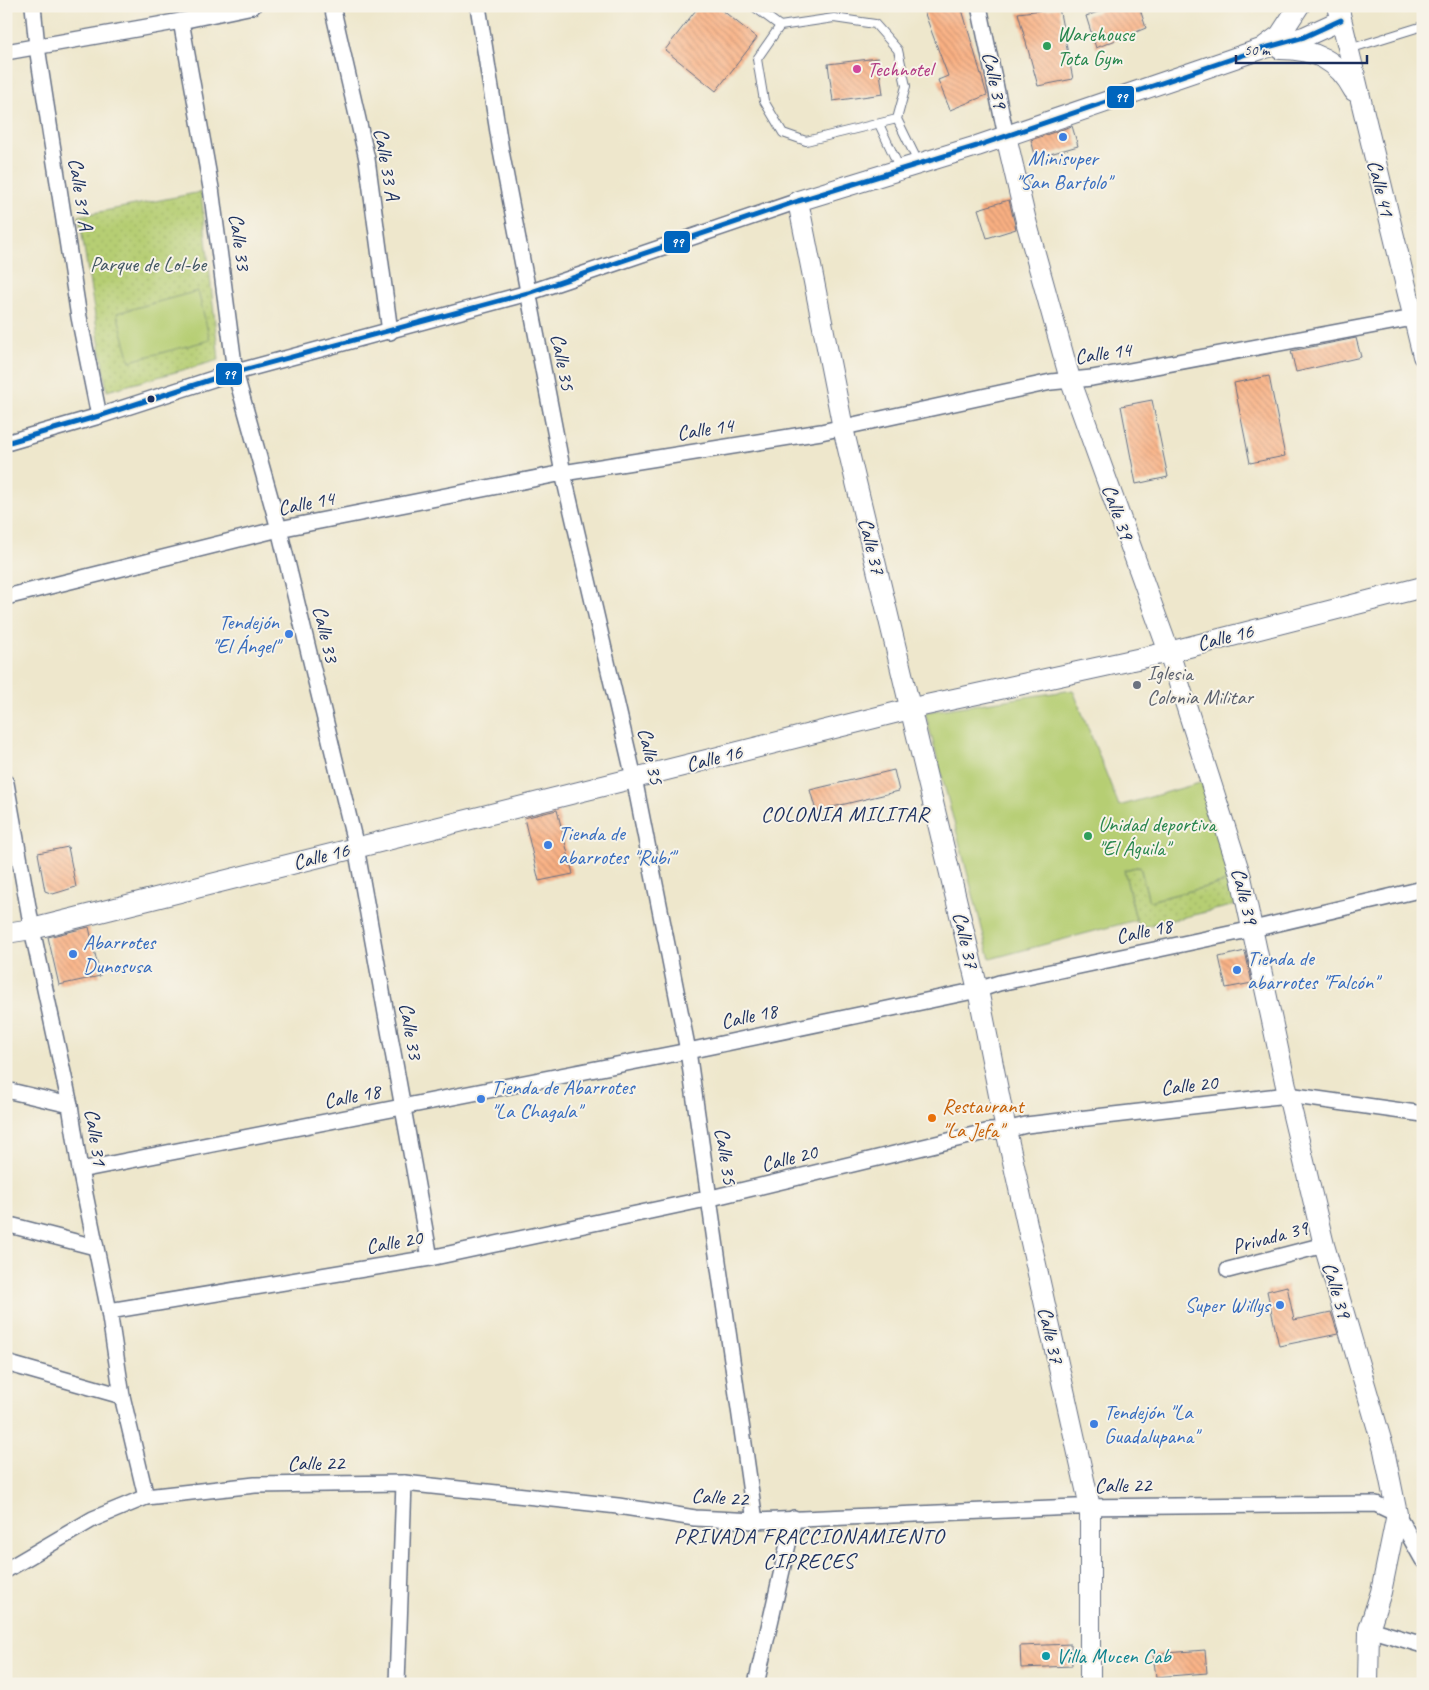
<svg xmlns="http://www.w3.org/2000/svg" width="1429" height="1690" font-family="Caveat,sans-serif">
	<style>
		.park { fill: url(#park-dots); stroke: #687e68 }
		.pitch { fill: #b6ce73; stroke: #687e68 }
		.building { fill: url(#building-back-hatch) }
		.lines { fill: none; stroke-linecap: round; stroke-linejoin: round }
		.lane-casing { stroke: #656f84; stroke-width: 10 }
		.street-casing { stroke: #656f84; stroke-width: 18 }
		.secondary-casing { stroke: #656f84; stroke-width: 22 }
		.lane { stroke: #fff; stroke-width: 8 }
		.street { stroke: #fff; stroke-width: 15 }
		.secondary { stroke: #fff; stroke-width: 20 }
		.bus-1-casing { stroke: #f7f3e8; stroke-width: 9 }
		.bus-1 { stroke: #0065bd; stroke-width: 5 }
		.leisure-dot { fill: #2e9e5b; stroke: #f7f3e8; stroke-width: 2 }
		.hotel-dot { fill: #d1479c; stroke: #f7f3e8; stroke-width: 2 }
		.shop-dot { fill: #3f7fe0; stroke: #f7f3e8; stroke-width: 2 }
		.bus-dot { fill: #1b2f5e; stroke: #f7f3e8; stroke-width: 2 }
		.worship-dot { fill: #6b7280; stroke: #f7f3e8; stroke-width: 2 }
		.food-dot { fill: #e8710a; stroke: #f7f3e8; stroke-width: 2 }
		.culture-dot { fill: #0f9aa8; stroke: #f7f3e8; stroke-width: 2 }
		.labels { text-anchor: middle; stroke-width: 4; stroke-linejoin: round; paint-order: stroke }
		.leisure-label { font-size: 21px; fill: #27864d; stroke: #f7f3e8; text-anchor: start }
		.hotel-label { font-size: 21px; fill: #b23c85; stroke: #f7f3e8; text-anchor: start }
		.street-label { font-size: 21px; fill: #1b2f5e; stroke: #f7f3e8 }
		.shop-label { font-size: 21px; fill: #366cbe; stroke: #f7f3e8; text-anchor: start }
		.park-label { font-size: 21px; fill: #425763; stroke: #f7f3e8 }
		.worship-label { font-size: 21px; fill: #5b616d; stroke: #f7f3e8; text-anchor: start }
		.food-label { font-size: 21px; fill: #c56008; stroke: #f7f3e8; text-anchor: start }
		.culture-label { font-size: 21px; fill: #0d838f; stroke: #f7f3e8; text-anchor: start }
		.neighbourhood-label { font-size: 22px; letter-spacing: 1px; fill: #1b2f5e; stroke: #f7f3e8 }
		.line-badge { stroke: #f7f3e8; stroke-width: 2 }
		.badge-label { font-size: 14px; text-anchor: middle; font-weight: bold; fill: #fff }
	</style>
	<defs>
		<pattern id="park-dots" width="8" height="8" patternUnits="userSpaceOnUse" patternTransform="scale(1.25)"><rect width="8" height="8" fill="#b6ce73"/><path d="M2 2h.1M6 6h.1" fill="none" stroke="#9cb166" stroke-width="1.8" stroke-linecap="round"/></pattern>
		<pattern id="building-back-hatch" width="6" height="6" patternUnits="userSpaceOnUse" patternTransform="scale(1.25)"><rect width="6" height="6" fill="#fab082"/><path d="M-1 5l2 2M0 0l6 6M5-1l2 2" fill="none" stroke="#ca906e"/></pattern>
	</defs>
	<rect width="100%" height="100%" fill="#f7f3e8"/>
	<filter id="ink" filterUnits="userSpaceOnUse"><feTurbulence type="fractalNoise" baseFrequency=".02" numOctaves="2"/><feDisplacementMap in="SourceGraphic" scale="10" xChannelSelector="R" yChannelSelector="G"/><feConvolveMatrix kernelMatrix="1 2 1 2 8 2 1 2 1" color-interpolation-filters="sRGB"/></filter>
	<filter id="wash" filterUnits="userSpaceOnUse"><feTurbulence type="fractalNoise" baseFrequency=".0096" numOctaves="4" result="noise"/><feDisplacementMap in="SourceGraphic" scale="20" xChannelSelector="R" yChannelSelector="G"/><feGaussianBlur stdDeviation="1.12" result="paint"/><feColorMatrix in="noise" values="0 0 0 0 0 0 0 0 0 0 0 0 0 0 0 0 0 1.4 0 .05"/><feComposite in="paint" operator="in"/></filter>
	<g filter="url(#wash)">
		<rect width="100%" height="100%" fill="#eee7cc"/>
		<!-- park -->
		<g class="park">
			<path d="M201,192L219,360L107,391L79,216Z"/>
			<path d="M1140,866L1149,901L1230,881L1236,905L1138,928L1124,870Z"/>
		</g>
		<!-- pitch -->
		<g class="pitch">
			<path d="M198,291L210,340L130,361L117,313Z"/>
			<path d="M1073,690L1119,806L1203,782L1230,881L1149,901L1140,866L1124,870L1136,920L990,959L925,712Z"/>
		</g>
		<g id="blocks">
			<!-- building -->
			<g class="building">
				<path d="M699,6H717L757,38L716,91L665,50Z"/>
				<path d="M922,6H961L987,95L950,110L938,80L948,76Z"/>
				<path d="M1115,6H1139L1146,28L1096,48L1086,16Z"/>
				<path d="M1059,8L1073,79L1038,86L1018,13Z"/>
				<path d="M878,58L883,94L833,101L828,64Z"/>
				<path d="M1072,126L1078,146L1036,158L1031,140Z"/>
				<path d="M1009,200L1016,229L987,238L978,209Z"/>
				<path d="M1356,338L1361,357L1296,372L1291,351Z"/>
				<path d="M1269,376L1285,456L1250,463L1234,383Z"/>
				<path d="M1152,400L1168,477L1136,484L1121,406Z"/>
				<path d="M894,770L899,791L816,811L810,790Z"/>
				<path d="M557,810L573,874L539,881L524,818Z"/>
				<path d="M68,847L76,887L53,894L45,891L38,853Z"/>
				<path d="M89,927L100,976L59,985L48,937Z"/>
				<path d="M1245,951L1252,983L1226,988L1219,957Z"/>
				<path d="M1287,1286L1294,1320L1331,1312L1338,1334L1279,1346L1267,1291Z"/>
				<path d="M1071,1644L1072,1666L1021,1668L1020,1646Z"/>
				<path d="M1205,1650L1207,1673L1156,1677L1153,1654Z"/>
			</g>
		</g>
	</g>
	<g filter="url(#ink)">
		<use href="#blocks" fill-opacity="0" stroke="#656f84" stroke-width="1"/>
		<g class="lines">
			<defs>
				<g id="lane">
					<path d="M753,6L780,26"/>
					<path d="M1349,49L1423,26"/>
					<path d="M897,119L806,141L783,133L764,101L757,59L780,26L834,18L875,24L898,50L906,86L897,119L919,164"/>
					<path d="M879,124L900,169"/>
				</g>
				<g id="street">
					<path d="M33,6L37,47L79,317L99,416"/>
					<path d="M332,6L367,159L390,332"/>
					<path d="M478,6L501,151L563,473L634,778L688,1051L755,1521"/>
					<path d="M979,6L1006,136"/>
					<path d="M181,21L211,188L235,372L279,529L356,847L430,1258"/>
					<path d="M6,52L181,21L253,6"/>
					<path d="M6,443L99,416L225,375L528,293L798,201"/>
					<path d="M6,597L279,529L563,473L821,432L1051,382L1092,378L1413,318"/>
					<path d="M6,783L32,929L70,1105L80,1170L109,1311L122,1396L146,1497"/>
					<path d="M6,1090L70,1105"/>
					<path d="M80,1170L688,1051L978,990L999,983L1253,929L1423,889"/>
					<path d="M6,1224L95,1247"/>
					<path d="M1228,1270L1324,1245"/>
					<path d="M109,1311L430,1258L711,1198L990,1131L1006,1130L1026,1125L1288,1095L1423,1114"/>
					<path d="M6,1363L122,1396"/>
					<path d="M6,1570L93,1519L146,1497L255,1485L404,1483L618,1506L695,1518L755,1521L1075,1507L1376,1504L1397,1514L1423,1560"/>
					<path d="M1369,1629L1423,1645"/>
					<path d="M397,1684L404,1483"/>
					<path d="M756,1684L794,1518"/>
				</g>
				<g id="secondary">
					<path d="M1338,6L1423,356"/>
					<path d="M1265,46L1280,35L1299,6"/>
					<path d="M1280,49C1314,49 1338,60 1354,91"/>
					<path d="M1006,136L1026,221L1070,379L1169,652L1241,877L1288,1095L1324,1245L1384,1450L1397,1514L1381,1592L1369,1629L1368,1684"/>
					<path d="M6,933L32,929L922,706L1169,652L1423,587"/>
					<path d="M1090,1684V1507L1006,1130L978,990L843,428L798,201L977,146L1261,49L1304,37L1341,20"/>
				</g>
			</defs>
			<!-- lane casing -->
			<use href="#lane" class="lane-casing"/>
			<!-- street casing -->
			<use href="#street" class="street-casing"/>
			<!-- secondary casing -->
			<use href="#secondary" class="secondary-casing"/>
			<!-- lane -->
			<use href="#lane" class="lane"/>
			<!-- street -->
			<use href="#street" class="street"/>
			<!-- secondary -->
			<use href="#secondary" class="secondary"/>
			<defs>
				<path id="bus-1" d="M6,443L99,416L225,375L528,293L798,201L977,146L1261,49L1304,37L1341,20"/>
			</defs>
			<!-- bus-1 casing -->
			<use href="#bus-1" class="bus-1-casing"/>
			<!-- bus-1 -->
			<use href="#bus-1" class="bus-1"/>
		</g>
	</g>
	<!-- markers -->
	<g class="leisure-dot">
		<circle cx="1047" cy="46" r="5"/>
		<circle cx="1088" cy="836" r="5"/>
	</g>
	<circle class="hotel-dot" cx="857" cy="69" r="5"/>
	<g class="shop-dot">
		<circle cx="1063" cy="137" r="5"/>
		<circle cx="289" cy="634" r="5"/>
		<circle cx="548" cy="845" r="5"/>
		<circle cx="73" cy="954" r="5"/>
		<circle cx="1237" cy="970" r="5"/>
		<circle cx="481" cy="1099" r="5"/>
		<circle cx="1280" cy="1305" r="5"/>
		<circle cx="1094" cy="1424" r="5"/>
	</g>
	<circle class="bus-dot" cx="151" cy="399" r="4.5"/>
	<circle class="worship-dot" cx="1137" cy="685" r="5"/>
	<circle class="food-dot" cx="932" cy="1118" r="5"/>
	<circle class="culture-dot" cx="1046" cy="1656" r="5"/>
	<g class="labels">
		<!-- leisure labels -->
		<g class="leisure-label">
			<text x="1057" y="41">Warehouse<tspan x="1057" dy="24">Tota Gym</tspan></text>
			<text x="1098" y="831">Unidad deportiva<tspan x="1098" dy="24">"El Águila"</tspan></text>
		</g>
		<!-- hotel labels -->
		<g class="hotel-label">
			<text x="867" y="76">Technotel</text>
		</g>
		<!-- street labels -->
		<g class="street-label">
			<text transform="translate(995 80) rotate(78)" y="7">Calle 39</text>
			<text transform="translate(387 164) rotate(80)" y="7">Calle 33 A</text>
			<text transform="translate(1381 188) rotate(76)" y="7">Calle 41</text>
			<text transform="translate(81 194) rotate(81)" y="7">Calle 31 A</text>
			<text transform="translate(240 242) rotate(82)" y="7">Calle 33</text>
			<text transform="translate(1103 353) rotate(-8)" y="7">Calle 14</text>
			<text transform="translate(563 362) rotate(79)" y="7">Calle 35</text>
			<text transform="translate(705 429) rotate(-9)" y="7">Calle 14</text>
			<text transform="translate(306 503) rotate(-11)" y="7">Calle 14</text>
			<text transform="translate(1118 512) rotate(70)" y="7">Calle 39</text>
			<text transform="translate(872 546) rotate(76)" y="7">Calle 37</text>
			<text transform="translate(326 634) rotate(77)" y="7">Calle 33</text>
			<text transform="translate(1225 637) rotate(-14)" y="7">Calle 16</text>
			<text transform="translate(651 756) rotate(77)" y="7">Calle 35</text>
			<text transform="translate(714 758) rotate(-14)" y="7">Calle 16</text>
			<text transform="translate(321 856) rotate(-14)" y="7">Calle 16</text>
			<text transform="translate(1245 896) rotate(76)" y="7">Calle 39</text>
			<text transform="translate(1144 931) rotate(-12)" y="7">Calle 18</text>
			<text transform="translate(966 940) rotate(77)" y="7">Calle 37</text>
			<text transform="translate(749 1016) rotate(-12)" y="7">Calle 18</text>
			<text transform="translate(411 1031) rotate(80)" y="7">Calle 33</text>
			<text transform="translate(1189 1085) rotate(-6)" y="7">Calle 20</text>
			<text transform="translate(352 1096) rotate(-11)" y="7">Calle 18</text>
			<text transform="translate(96 1137) rotate(81)" y="7">Calle 31</text>
			<text transform="translate(726 1156) rotate(81)" y="7">Calle 35</text>
			<text transform="translate(789 1158) rotate(-14)" y="7">Calle 20</text>
			<text transform="translate(1270 1237) rotate(-15)" y="7">Privada 39</text>
			<text transform="translate(394 1242) rotate(-10)" y="7">Calle 20</text>
			<text transform="translate(1337 1290) rotate(73)" y="7">Calle 39</text>
			<text transform="translate(1051 1335) rotate(77)" y="7">Calle 37</text>
			<text x="316" y="1470">Calle 22</text>
			<text x="1123" y="1492">Calle 22</text>
			<text transform="translate(720 1497) rotate(4)" y="7">Calle 22</text>
		</g>
		<!-- shop labels -->
		<g class="shop-label">
			<text x="1063" y="165" text-anchor="middle">Minisuper<tspan x="1063" dy="24">"San Bartolo"</tspan></text>
			<text x="279" y="629" text-anchor="end">Tendejón<tspan x="279" dy="24">"El Ángel"</tspan></text>
			<text x="558" y="840">Tienda de<tspan x="558" dy="24">abarrotes "Rubí"</tspan></text>
			<text x="83" y="949">Abarrotes<tspan x="83" dy="24">Dunosusa</tspan></text>
			<text x="1247" y="965">Tienda de<tspan x="1247" dy="24">abarrotes "Falcón"</tspan></text>
			<text x="491" y="1094">Tienda de Abarrotes<tspan x="491" dy="24">"La Chagala"</tspan></text>
			<text x="1270" y="1312" text-anchor="end">Super Willys</text>
			<text x="1104" y="1419">Tendejón "La<tspan x="1104" dy="24">Guadalupana"</tspan></text>
		</g>
		<!-- park labels -->
		<g class="park-label">
			<text x="148" y="271">Parque de Lol-be</text>
		</g>
		<!-- worship labels -->
		<g class="worship-label">
			<text x="1147" y="680">Iglesia<tspan x="1147" dy="24">Colonia Militar</tspan></text>
		</g>
		<!-- food labels -->
		<g class="food-label">
			<text x="942" y="1113">Restaurant<tspan x="942" dy="24">"La Jefa"</tspan></text>
		</g>
		<!-- culture labels -->
		<g class="culture-label">
			<text x="1056" y="1663">Villa Mucen Cab</text>
		</g>
		<!-- neighbourhood labels -->
		<g class="neighbourhood-label">
			<text x="845" y="821">COLONIA MILITAR</text>
			<text x="809" y="1543">PRIVADA FRACCIONAMIENTO<tspan x="809" dy="25">CIPRECES</tspan></text>
		</g>
	</g>
	<g class="line-badge">
		<rect x="1106" y="85" width="29" height="24" rx="5" fill="#0065bd"/>
		<rect x="663" y="230" width="28" height="24" rx="5" fill="#0065bd"/>
		<rect x="215" y="362" width="28" height="24" rx="5" fill="#0065bd"/>
	</g>
	<g class="badge-label">
		<text x="1121" y="102">99</text>
		<text x="677" y="247">99</text>
		<text x="229" y="379">99</text>
	</g>
	<!-- margin -->
	<rect width="1429" height="1690" fill="none" stroke="#f7f3e8" stroke-width="25"/>
	<!-- scale -->
	<path d="M1236 55v8h131v-8" fill="none" stroke="#1b2f5e" stroke-width="2.5"/>
	<text x="1244" y="55" font-size="15" fill="#1b2f5e" stroke="#f7f3e8" stroke-width="4" paint-order="stroke">50 m</text>
</svg>
